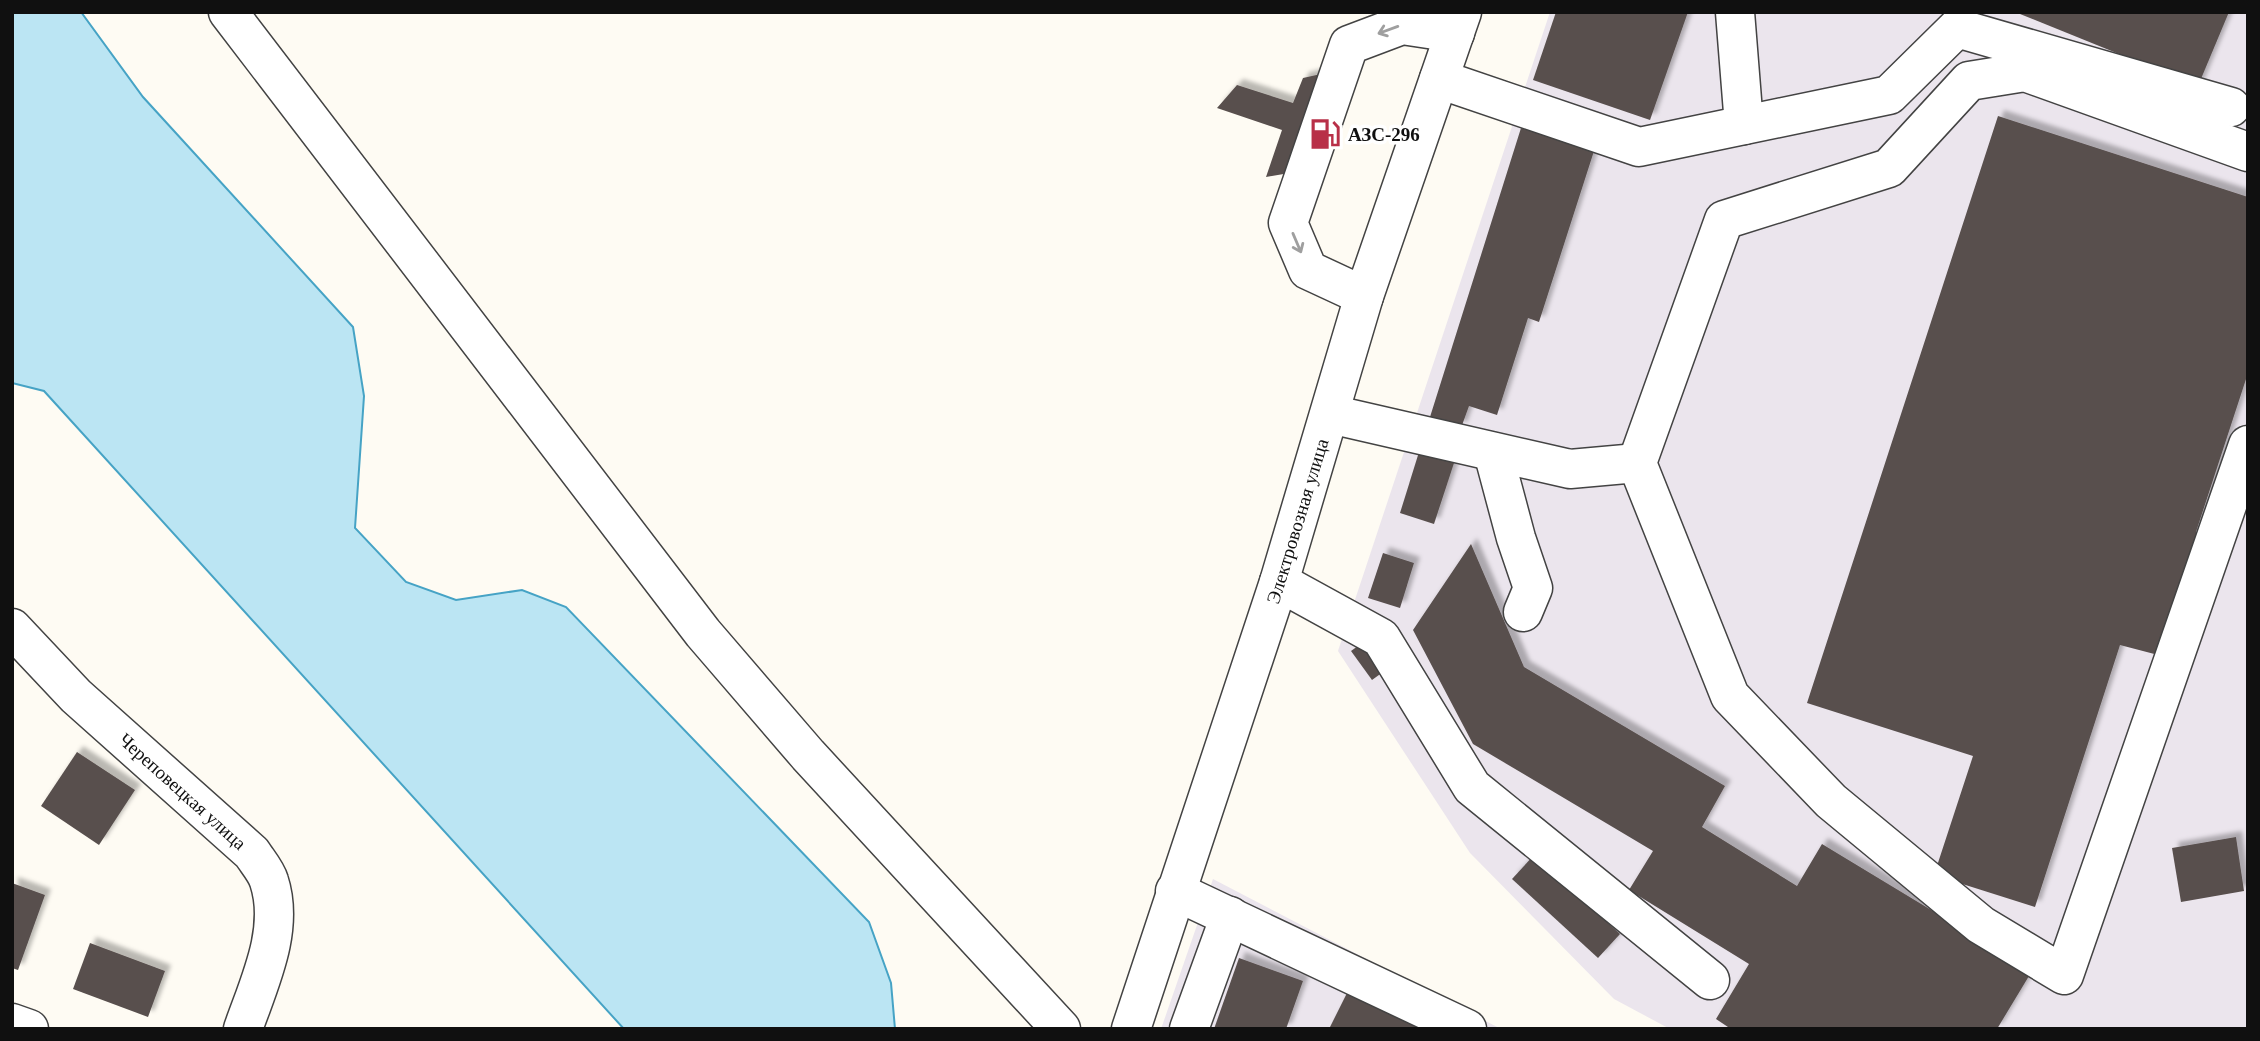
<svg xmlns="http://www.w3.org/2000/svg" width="2260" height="1041" font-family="'Times New Roman',serif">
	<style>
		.industrial { fill: #ebe5ed }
		.water { fill: #bbe5f3; stroke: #46a3c5; stroke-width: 2 }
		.building { fill: #584f4d; filter: url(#shadow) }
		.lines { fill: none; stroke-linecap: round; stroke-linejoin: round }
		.minor-casing { stroke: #434343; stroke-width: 41 }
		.minor { stroke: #fff; stroke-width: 38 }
		.oneway { stroke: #9f9f9f }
		.labels { text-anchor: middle; stroke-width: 7; stroke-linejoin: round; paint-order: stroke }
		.poi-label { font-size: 19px; font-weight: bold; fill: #101010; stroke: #fff; text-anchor: start }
		.street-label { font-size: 19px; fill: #101010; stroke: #fff }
	</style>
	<defs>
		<filter id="shadow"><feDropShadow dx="6" dy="-6" stdDeviation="2" flood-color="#0004"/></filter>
	</defs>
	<rect width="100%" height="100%" fill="#fefbf3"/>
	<!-- industrial -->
	<g class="industrial">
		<path d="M1550,12H2248V1029H1670L1614,999L1470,853L1338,651Z"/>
		<path d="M1213,879L1501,1029H1161Z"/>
	</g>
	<!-- water -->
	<path class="water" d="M12,12H81L143,97L353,327L364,396L355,528L406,582L456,600L522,590L566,607L869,922L891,983L895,1029H624L44,391L12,383Z"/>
	<!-- building -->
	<g class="building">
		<path d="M1556,12H1688L1650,120L1533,80Z"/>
		<path d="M2015,12H2229L2198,86Z"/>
		<path d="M1352,67L1319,168L1266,177L1282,130L1217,108L1237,85L1293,103L1303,78Z"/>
		<path d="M1998,116L2248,197V373L2196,532L2199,541L2162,656L2120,645L2035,907L1934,875L1973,756L1807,703Z"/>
		<path d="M1521,128L1594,151L1539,322L1528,318L1497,415L1469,406L1461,428L1430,417Z"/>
		<path d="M1419,452L1454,463L1434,524L1400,513Z"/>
		<path d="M1471,544L1524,667L1725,786L1702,827L1797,886L1822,844L2032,971L1997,1029H1731L1716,1019L1749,964L1629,890L1653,851L1473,744L1413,630Z"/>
		<path d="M1383,553L1414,563L1400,608L1368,598Z"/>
		<path d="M1362,643L1383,672L1372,680L1351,651Z"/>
		<path d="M77,752L135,790L99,845L41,806Z"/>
		<path d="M2236,837L2244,891L2181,902L2172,848Z"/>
		<path d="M1534,855L1620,934L1598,958L1512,879Z"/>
		<path d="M12,883L45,895L18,970L12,968Z"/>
		<path d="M90,943L165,971L148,1017L73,989Z"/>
		<path d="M1239,958L1303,981L1286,1029H1214Z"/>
		<path d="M1348,991L1423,1029H1329Z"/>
	</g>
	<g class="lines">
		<defs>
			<g id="minor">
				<path d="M228,12L703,633L808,755L1061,1029"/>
				<path d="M1735,12L1744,125"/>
				<path d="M1439,79L1639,147L1889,95L1957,28L2231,107"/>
				<path d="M2248,152L2025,72L1969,81L1889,168L1724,220L1637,463L1730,696L1831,801L1981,925L2064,975L2248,445"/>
				<path d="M1364,296L1308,270L1288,223L1349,45L1402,25L1455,33"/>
				<path d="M1330,414L1570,469L1637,463"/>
				<path d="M1493,452L1516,538L1533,588L1523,612"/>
				<path d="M1279,582L1381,638L1472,787L1710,980"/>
				<path d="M12,628L76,696L252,853C257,861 266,871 269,881C285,930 259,983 243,1029"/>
				<path d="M1175,891L1467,1029"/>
				<path d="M12,1023L29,1029"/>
				<path d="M1131,1029L1279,582L1364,296L1462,12"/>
				<path d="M1189,1029L1230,916"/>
			</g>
		</defs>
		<!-- minor casing -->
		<use href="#minor" class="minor-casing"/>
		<!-- minor -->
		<use href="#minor" class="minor"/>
	</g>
	<!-- one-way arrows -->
	<defs><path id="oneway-shaft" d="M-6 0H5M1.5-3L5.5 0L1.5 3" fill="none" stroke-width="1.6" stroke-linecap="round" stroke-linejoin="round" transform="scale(1.75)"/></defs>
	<g class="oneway">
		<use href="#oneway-shaft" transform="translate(1388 30) rotate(160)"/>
		<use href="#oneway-shaft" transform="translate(1297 243) rotate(67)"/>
	</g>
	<!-- icons -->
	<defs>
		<symbol id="fuel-bare" viewBox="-9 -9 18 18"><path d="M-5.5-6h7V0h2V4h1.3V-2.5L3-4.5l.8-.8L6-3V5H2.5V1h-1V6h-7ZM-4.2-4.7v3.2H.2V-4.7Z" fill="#b83048" stroke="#fff" stroke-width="2.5" paint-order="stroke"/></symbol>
	</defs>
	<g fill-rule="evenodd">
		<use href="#fuel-bare" x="1303" y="112" width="44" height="44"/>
	</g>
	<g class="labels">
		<!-- poi labels -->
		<g class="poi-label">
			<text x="1348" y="141">АЗС-296</text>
		</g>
		<!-- street labels -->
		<g class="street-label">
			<text transform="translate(1297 521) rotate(-73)" y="7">Электровозная улица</text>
			<text transform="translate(183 791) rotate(42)" y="7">Череповецкая улица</text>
		</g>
	</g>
	<!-- border -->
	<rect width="2260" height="1041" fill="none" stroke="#101010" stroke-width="28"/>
</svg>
